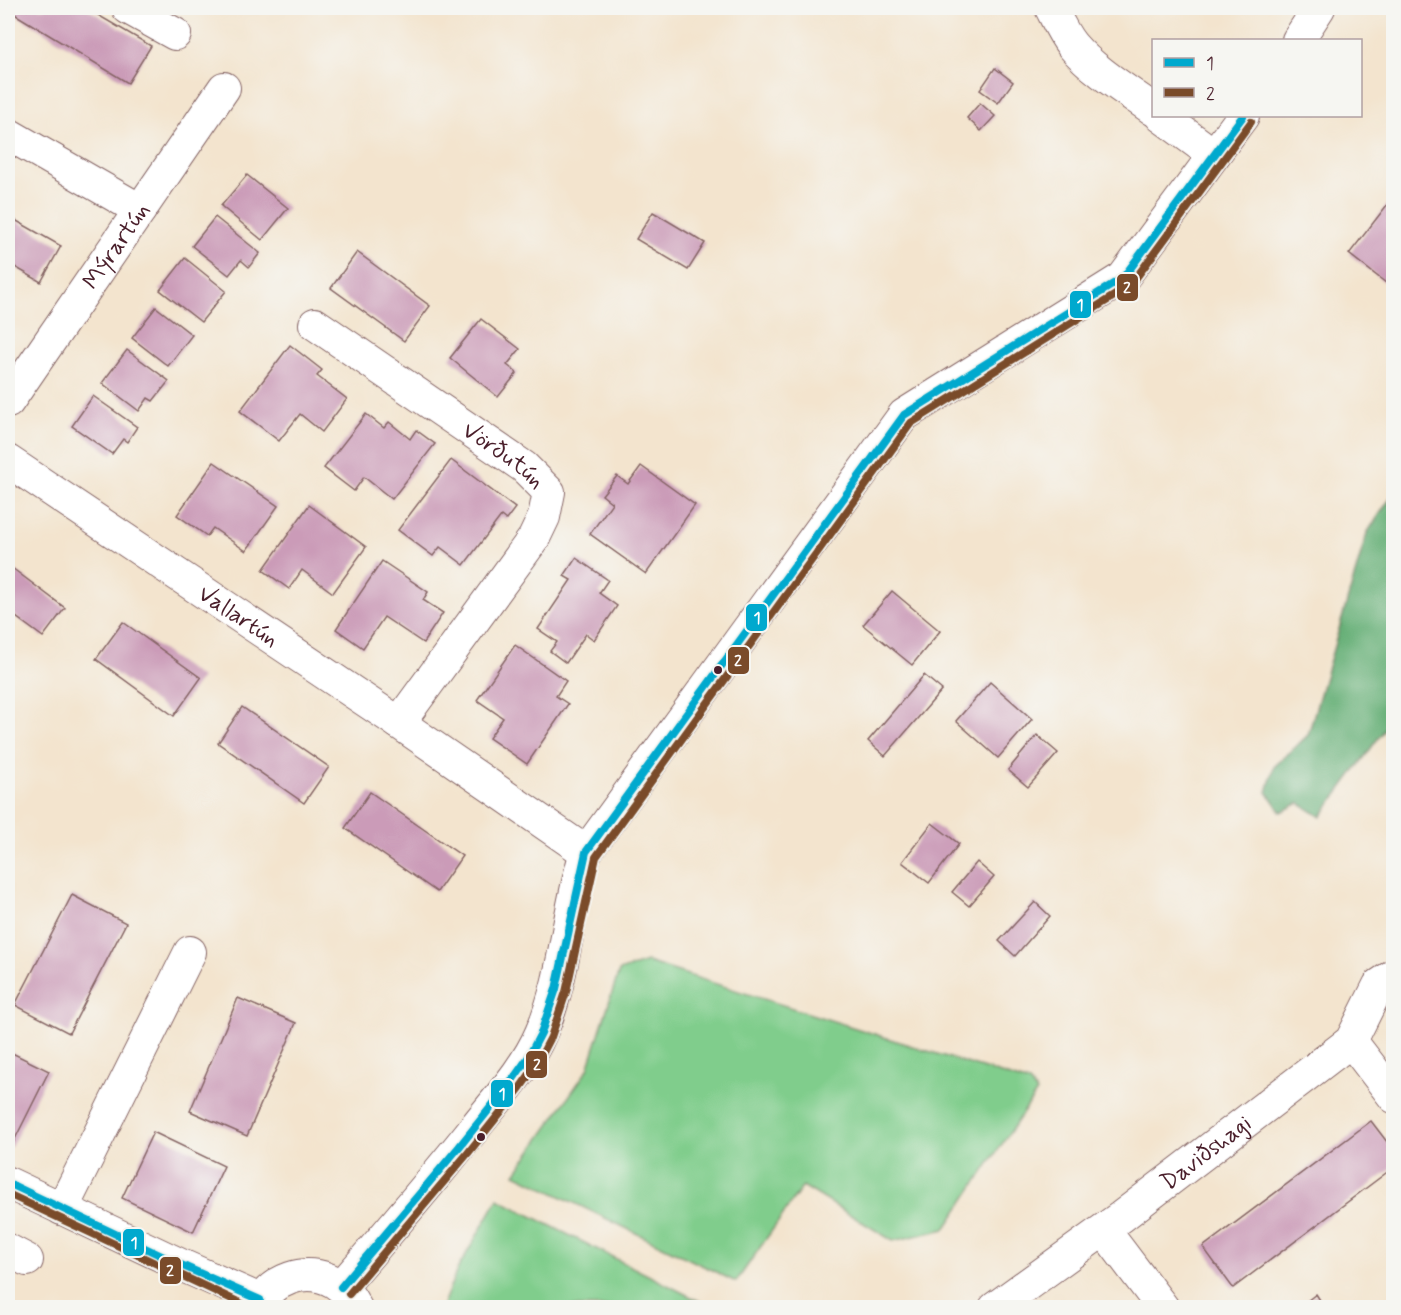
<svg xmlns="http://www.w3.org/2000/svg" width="1401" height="1315" font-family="Mynerve,sans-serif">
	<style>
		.green { fill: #80cd8c; stroke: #65765c; stroke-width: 1.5 }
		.forest { fill: #68b078; stroke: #596852; stroke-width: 1.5 }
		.building { fill: #cb9bb8 }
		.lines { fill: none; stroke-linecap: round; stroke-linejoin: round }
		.minor-casing { stroke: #856464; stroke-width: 34 }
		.minor { stroke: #fff; stroke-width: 32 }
		.bus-1-casing { stroke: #f6f6f2; stroke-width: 12 }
		.bus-2-casing { stroke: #f6f6f2; stroke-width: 12 }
		.bus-1 { stroke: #00a9ce; stroke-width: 8 }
		.bus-2 { stroke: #7a4b2a; stroke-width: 8 }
		.bus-dot { fill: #4a1f2b; stroke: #f6f6f2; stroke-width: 2 }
		.labels { text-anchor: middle; stroke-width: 6; stroke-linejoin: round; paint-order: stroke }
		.street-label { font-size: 24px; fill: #4a1f2b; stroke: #f6f6f2 }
		.line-badge { stroke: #f6f6f2; stroke-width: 2 }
		.badge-label { font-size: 16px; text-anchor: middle; font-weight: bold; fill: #fff }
	</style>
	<rect width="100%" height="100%" fill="#f6f6f2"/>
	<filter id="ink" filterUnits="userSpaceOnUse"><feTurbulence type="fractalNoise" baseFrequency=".0167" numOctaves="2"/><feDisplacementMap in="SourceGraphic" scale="12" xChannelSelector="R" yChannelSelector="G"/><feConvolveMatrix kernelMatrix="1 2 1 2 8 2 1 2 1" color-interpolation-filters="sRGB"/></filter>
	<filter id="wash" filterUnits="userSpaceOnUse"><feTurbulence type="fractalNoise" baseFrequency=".008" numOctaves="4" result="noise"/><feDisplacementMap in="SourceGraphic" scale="24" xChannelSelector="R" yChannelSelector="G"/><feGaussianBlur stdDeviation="1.35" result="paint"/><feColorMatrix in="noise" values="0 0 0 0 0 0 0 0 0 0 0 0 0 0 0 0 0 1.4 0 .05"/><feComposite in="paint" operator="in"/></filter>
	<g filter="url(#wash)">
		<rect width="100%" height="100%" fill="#f3e4ce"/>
		<!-- green -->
		<g class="green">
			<path d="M647,962L1029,1083L1037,1092L945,1229L893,1241L803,1186L736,1282L515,1174L588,1069L619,971Z"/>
			<path d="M498,1199L711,1307H442L457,1270Z"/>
		</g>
		<!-- forest -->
		<path class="forest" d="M1393,494V718L1321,817L1299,803L1281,812L1267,792L1274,767L1308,735L1367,533Z"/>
		<g id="blocks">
			<!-- building -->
			<g class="building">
				<path d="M8,8H86L151,46L128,83L8,10Z"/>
				<path d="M995,68L1013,82L998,103L980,90Z"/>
				<path d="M980,103L995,116L981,131L967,118Z"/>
				<path d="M247,175L288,208L262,240L221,206Z"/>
				<path d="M1394,196V273L1386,283L1349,254Z"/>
				<path d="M653,212L705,243L688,270L636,239Z"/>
				<path d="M8,216L61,246L41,282L8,263Z"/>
				<path d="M215,217L260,253L249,267L241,260L229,275L192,246Z"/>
				<path d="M357,252L430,306L404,341L331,288Z"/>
				<path d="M185,258L226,291L201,322L160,290Z"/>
				<path d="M156,307L192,335L168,366L132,338Z"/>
				<path d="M481,319L520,349L507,365L517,373L498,397L450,358Z"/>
				<path d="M290,345L322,370L317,376L347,399L322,432L300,414L279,441L240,411Z"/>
				<path d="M127,350L169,381L153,401L148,398L139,411L102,383Z"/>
				<path d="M93,396L137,427L127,442L123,439L112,454L72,426Z"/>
				<path d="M366,414L384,428L389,422L410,439L416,430L435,444L392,499L364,477L354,491L324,468Z"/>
				<path d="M451,460L515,508L506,520L501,516L464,565L440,547L433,556L398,530Z"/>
				<path d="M214,462L278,506L246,551L213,528L207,536L177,515Z"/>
				<path d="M641,466L695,505L646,574L590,534L612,503L602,495L617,476L628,484Z"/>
				<path d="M309,505L366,547L333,593L302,570L289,589L263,570Z"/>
				<path d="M576,558L608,580L599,593L617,606L594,640L586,634L566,663L550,651L557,642L538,629L571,580L564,576Z"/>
				<path d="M382,561L428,592L423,600L443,613L423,643L384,617L363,648L336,629Z"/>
				<path d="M8,565L65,608L43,637L8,611Z"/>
				<path d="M892,591L940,631L912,665L863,625Z"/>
				<path d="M123,622L201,678L174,716L96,659Z"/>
				<path d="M515,645L566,681L556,696L568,704L527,764L489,738L503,718L477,700Z"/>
				<path d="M924,675L942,690L885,756L868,741Z"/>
				<path d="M990,682L1032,719L998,758L956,721Z"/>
				<path d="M242,707L329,767L304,803L218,743Z"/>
				<path d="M1037,735L1058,753L1028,787L1008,770Z"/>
				<path d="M370,792L462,856L437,892L345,828Z"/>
				<path d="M932,823L959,844L929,883L902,862Z"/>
				<path d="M977,862L994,877L969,906L952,892Z"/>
				<path d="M72,895L126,923L69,1033L15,1005Z"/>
				<path d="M1035,902L1050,916L1015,956L999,941Z"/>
				<path d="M238,998L296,1023L247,1136L190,1111Z"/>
				<path d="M8,1051L49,1071L11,1147L8,1145Z"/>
				<path d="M1371,1121L1394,1151V1167L1233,1288L1203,1247Z"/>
				<path d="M153,1132L224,1166L193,1232L122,1198Z"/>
				<path d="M1316,1294L1325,1308H1298Z"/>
			</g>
		</g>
	</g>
	<g filter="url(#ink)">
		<use href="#blocks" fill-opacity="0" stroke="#856464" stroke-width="1.5"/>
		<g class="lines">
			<defs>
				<g id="minor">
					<path d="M128,8L175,34"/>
					<path d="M1051,8C1057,20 1063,34 1072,45C1094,71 1126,90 1154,110"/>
					<path d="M1298,40L1319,8"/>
					<path d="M1161,116L1214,155"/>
					<path d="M8,134L140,210"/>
					<path id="s1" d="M315,324L524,467L549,492L544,517L534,538L399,723"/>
					<path id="s2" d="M8,402L224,88"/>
					<path id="s3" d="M8,461L399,723L586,852"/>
					<path d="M1351,1041L1394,1097"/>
					<path d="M8,1183L181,1265L260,1300"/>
					<path d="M62,1209L190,952"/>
					<path d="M1104,1230L1163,1308"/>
					<path d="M8,1250L27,1260"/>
					<path d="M341,1287C387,1234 432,1181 476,1126C499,1097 526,1068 541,1033C566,976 567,912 586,852L904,415L1123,278L1243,116"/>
					<path d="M257,1308C271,1279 306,1266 334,1282C344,1288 351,1298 356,1308"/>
					<path id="s4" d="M995,1308L1121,1217L1351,1041L1379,985L1394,975"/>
				</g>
			</defs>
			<!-- minor casing -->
			<use href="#minor" class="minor-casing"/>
			<!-- minor -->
			<use href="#minor" class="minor"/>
			<defs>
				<g id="bus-1">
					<path d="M8,1183L181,1265L260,1300"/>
					<path d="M341,1287L459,1147L511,1082L528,1058L541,1033L556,989L586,852L904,415L1123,278L1243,116"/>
				</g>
				<g id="bus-2">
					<path d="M8,1194L251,1308"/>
					<path d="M349,1294L468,1153L520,1088L537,1064L551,1037L566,992L596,857L911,423L1130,286L1251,122"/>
				</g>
			</defs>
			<!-- bus-1 casing -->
			<use href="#bus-1" class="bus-1-casing"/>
			<!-- bus-2 casing -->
			<use href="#bus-2" class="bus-2-casing"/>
			<!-- bus-1 -->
			<use href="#bus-1" class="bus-1"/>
			<!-- bus-2 -->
			<use href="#bus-2" class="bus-2"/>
		</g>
	</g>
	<!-- markers -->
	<g class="bus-dot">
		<circle cx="718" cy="670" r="5"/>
		<circle cx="481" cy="1137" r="5"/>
	</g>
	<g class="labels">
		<!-- street labels -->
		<g class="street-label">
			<text dy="8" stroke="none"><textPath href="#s2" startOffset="190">Mýrartún</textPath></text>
			<text dy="8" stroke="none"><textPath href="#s1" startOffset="230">Vörðutún</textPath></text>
			<text dy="8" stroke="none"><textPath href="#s3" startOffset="278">Vallartún</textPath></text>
			<text dy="8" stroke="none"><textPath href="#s4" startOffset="262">Daviðshagi</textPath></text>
		</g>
	</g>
	<g class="line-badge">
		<rect x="1116" y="273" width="23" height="29" rx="6" fill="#7a4b2a"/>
		<rect x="1069" y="290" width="23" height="29" rx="6" fill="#00a9ce"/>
		<rect x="745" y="603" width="23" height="29" rx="6" fill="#00a9ce"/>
		<rect x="727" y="646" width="23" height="29" rx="6" fill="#7a4b2a"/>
		<rect x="525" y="1050" width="23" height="29" rx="6" fill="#7a4b2a"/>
		<rect x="490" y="1079" width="24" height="29" rx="6" fill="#00a9ce"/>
		<rect x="122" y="1228" width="23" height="29" rx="6" fill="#00a9ce"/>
		<rect x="159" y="1256" width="23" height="29" rx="6" fill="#7a4b2a"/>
	</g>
	<g class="badge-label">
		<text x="1127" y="293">2</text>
		<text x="1080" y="310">1</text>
		<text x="757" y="623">1</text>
		<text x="738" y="666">2</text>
		<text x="537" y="1070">2</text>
		<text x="502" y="1099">1</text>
		<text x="134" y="1248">1</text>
		<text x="170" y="1276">2</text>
	</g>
	<!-- margin -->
	<rect width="1401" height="1315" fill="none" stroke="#f6f6f2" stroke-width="30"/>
	<!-- legend -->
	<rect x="1152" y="39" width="210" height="78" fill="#f6f6f2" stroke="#b1a0a2" stroke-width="1.5"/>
	<rect x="1164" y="58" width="30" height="9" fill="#00a9ce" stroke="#b1a0a2" stroke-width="1.5"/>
	<text x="1206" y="69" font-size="18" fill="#4a1f2b">1</text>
	<rect x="1164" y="88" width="30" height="9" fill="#7a4b2a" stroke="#b1a0a2" stroke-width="1.5"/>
	<text x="1206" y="99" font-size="18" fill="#4a1f2b">2</text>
</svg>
